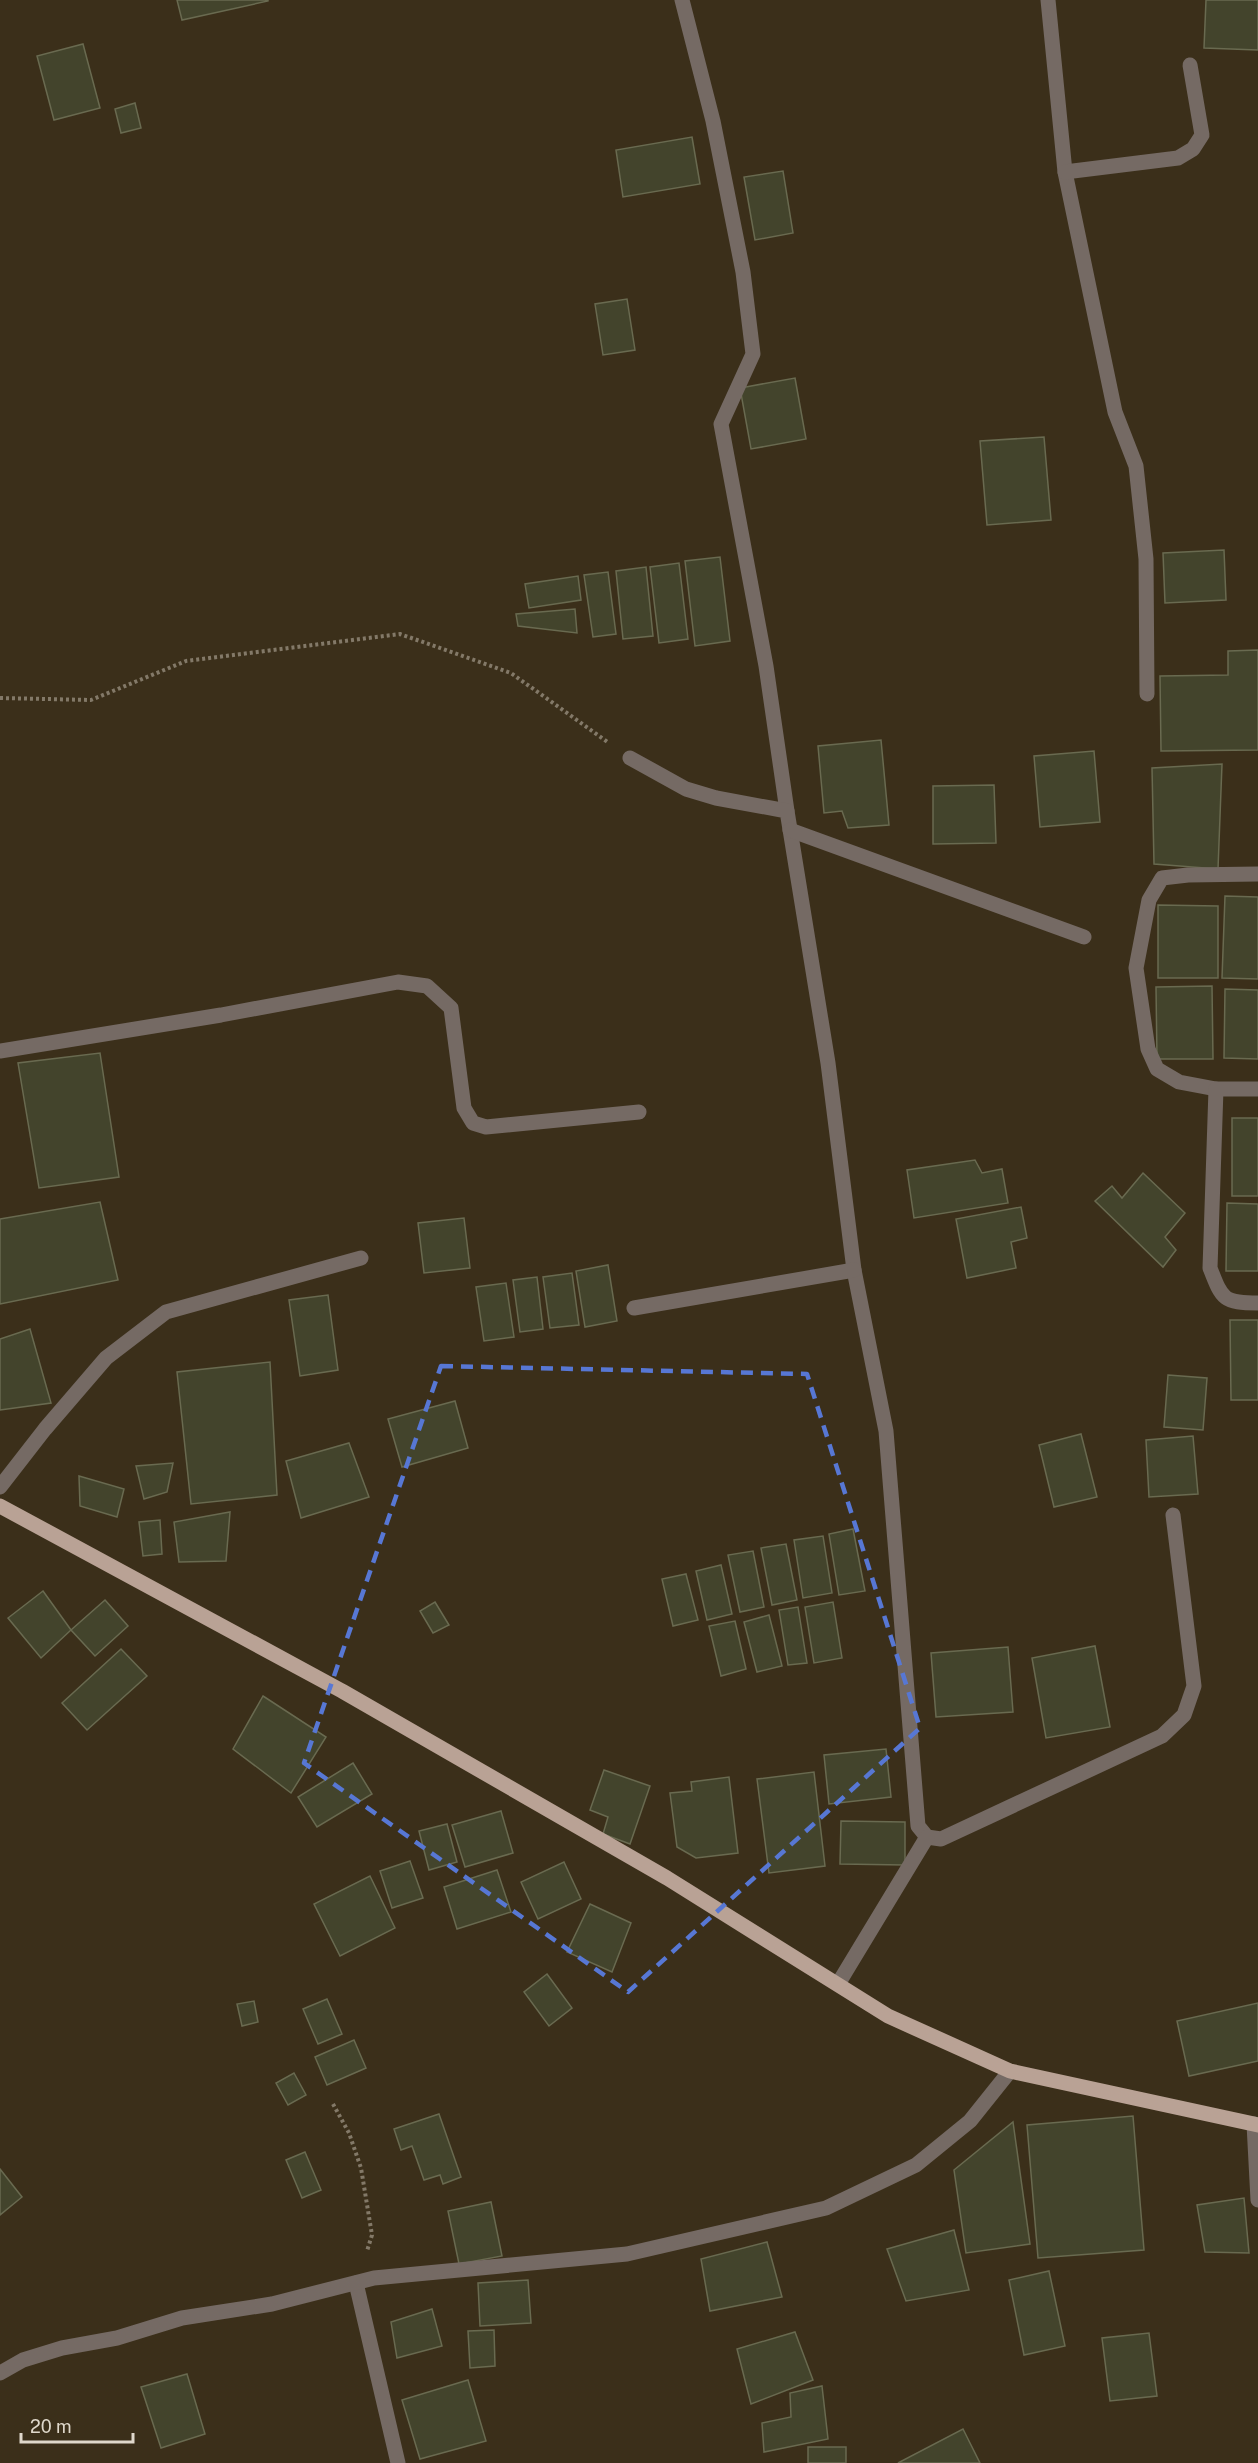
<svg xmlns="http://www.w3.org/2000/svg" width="1258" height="2463" font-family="'Public Sans',sans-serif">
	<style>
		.building { fill: #43442c; stroke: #696a50; stroke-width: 1.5 }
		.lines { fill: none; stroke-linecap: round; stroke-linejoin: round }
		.path { stroke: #837968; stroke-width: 4; stroke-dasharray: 3 3; stroke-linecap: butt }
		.minor { stroke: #756a64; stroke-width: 15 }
		.major { stroke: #b9a295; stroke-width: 15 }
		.marked { fill: none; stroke: #5777d4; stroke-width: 4.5; stroke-dasharray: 12 8; stroke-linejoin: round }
	</style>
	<rect width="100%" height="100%" fill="#3b2f1a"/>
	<!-- building -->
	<g class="building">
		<path d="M177,0H268V1L182,20Z"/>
		<path d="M1206,0H1258V50L1204,48Z"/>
		<path d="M83,44L100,108L54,120L37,56Z"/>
		<path d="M135,103L141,128L121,133L115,109Z"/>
		<path d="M692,137L700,184L623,197L616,150Z"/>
		<path d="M783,171L793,233L755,240L744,177Z"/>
		<path d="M627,299L635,350L603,355L595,304Z"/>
		<path d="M795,378L806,439L751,449L740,388Z"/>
		<path d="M1044,437L1051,520L987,525L980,441Z"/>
		<path d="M1224,550L1226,600L1165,603L1163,553Z"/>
		<path d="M720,557L730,641L695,646L685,561Z"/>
		<path d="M679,563L688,639L659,643L650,567Z"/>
		<path d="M646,567L653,636L623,639L616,571Z"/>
		<path d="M608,572L616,634L593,637L584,575Z"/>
		<path d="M578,576L581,600L529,608L525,584Z"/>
		<path d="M575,609L577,633L518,626L516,614Z"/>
		<path d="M1258,650V750L1161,751L1160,676L1228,675V651Z"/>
		<path d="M881,740L889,825L848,828L842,811L824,813L818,746Z"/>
		<path d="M1094,751L1100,822L1040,827L1034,756Z"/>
		<path d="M1222,764L1218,869L1154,864L1152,768Z"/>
		<path d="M994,785L996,843L933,844V786Z"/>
		<path d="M1225,896L1258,897V979L1222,978Z"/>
		<path d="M1158,905L1218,906V978H1158Z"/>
		<path d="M1212,986L1213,1059H1157L1156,987Z"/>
		<path d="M1225,989L1258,990V1059L1224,1058Z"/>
		<path d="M100,1053L119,1177L39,1188L18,1063Z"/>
		<rect x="1232" y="1118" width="26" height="78"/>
		<path d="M975,1160L982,1173L1002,1169L1008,1203L914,1218L907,1170Z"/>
		<path d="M1143,1173L1185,1213L1165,1237L1176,1250L1163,1267L1095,1201L1112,1186L1122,1198Z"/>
		<path d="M100,1202L118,1280L0,1304V1219Z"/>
		<path d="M1227,1203L1258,1204V1271H1226Z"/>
		<path d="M1021,1207L1027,1238L1011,1242L1016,1268L967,1278L956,1219Z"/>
		<path d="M464,1218L470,1268L424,1273L418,1223Z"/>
		<path d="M608,1265L617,1321L585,1327L576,1271Z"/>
		<path d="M572,1273L579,1325L550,1328L543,1277Z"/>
		<path d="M537,1277L543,1329L520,1332L513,1280Z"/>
		<path d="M506,1283L514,1337L484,1341L476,1287Z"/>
		<path d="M328,1295L338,1370L300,1376L289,1300Z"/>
		<path d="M1230,1320H1258V1400H1231Z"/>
		<path d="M30,1329L51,1403L0,1410V1339Z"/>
		<path d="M270,1362L277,1495L191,1504L177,1372Z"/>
		<path d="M1168,1375L1207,1378L1203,1430L1164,1427Z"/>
		<path d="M455,1401L468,1448L402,1467L388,1419Z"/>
		<path d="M1081,1434L1097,1497L1054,1507L1039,1445Z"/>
		<path d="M1193,1436L1198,1494L1149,1497L1146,1440Z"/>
		<path d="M349,1443L369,1497L301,1518L286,1461Z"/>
		<path d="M173,1463L167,1492L144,1499L136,1466Z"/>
		<path d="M79,1476L124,1489L117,1517L80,1506Z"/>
		<path d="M230,1512L226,1561L179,1562L174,1522Z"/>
		<path d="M160,1520L162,1554L143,1556L139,1522Z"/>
		<path d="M853,1529L865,1591L839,1595L829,1534Z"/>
		<path d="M823,1536L832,1593L803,1598L794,1540Z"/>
		<path d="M786,1544L797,1600L772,1605L761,1548Z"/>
		<path d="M753,1551L764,1607L740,1612L728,1555Z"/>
		<path d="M721,1565L732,1614L707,1620L696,1571Z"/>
		<path d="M686,1574L698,1620L673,1626L662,1579Z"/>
		<path d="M43,1591L71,1630L41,1658L8,1618Z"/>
		<path d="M105,1600L128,1626L95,1656L71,1630Z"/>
		<path d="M435,1602L449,1625L433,1633L420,1611Z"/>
		<path d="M833,1602L842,1658L814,1663L805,1607Z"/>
		<path d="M798,1607L807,1663L788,1665L779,1610Z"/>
		<path d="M769,1615L782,1666L757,1672L744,1622Z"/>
		<path d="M735,1621L746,1669L721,1676L709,1626Z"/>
		<path d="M1095,1646L1110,1727L1046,1738L1032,1658Z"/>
		<path d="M1008,1647L1013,1712L936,1717L931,1653Z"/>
		<path d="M121,1649L147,1676L87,1730L62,1703Z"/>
		<path d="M263,1696L326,1737L291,1793L233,1749Z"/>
		<path d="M886,1749L891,1797L829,1804L824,1755Z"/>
		<path d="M353,1763L372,1794L317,1827L298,1797Z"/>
		<path d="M604,1770L650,1786L630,1844L603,1834L608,1817L590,1810Z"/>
		<path d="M814,1772L825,1866L769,1873L757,1779Z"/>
		<path d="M729,1777L738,1853L696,1858L677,1847L670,1793L692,1791L691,1782Z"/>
		<path d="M501,1811L513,1853L465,1867L452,1825Z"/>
		<path d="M841,1821L905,1822V1865L840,1864Z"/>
		<path d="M447,1824L457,1862L429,1870L419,1831Z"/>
		<path d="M410,1861L423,1898L392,1908L380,1871Z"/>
		<path d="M564,1862L581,1899L538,1919L521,1882Z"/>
		<path d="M497,1870L511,1912L457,1929L444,1887Z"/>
		<path d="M370,1876L395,1928L340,1956L314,1904Z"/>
		<path d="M590,1904L631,1923L612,1972L567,1952Z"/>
		<path d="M547,1974L572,2008L549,2026L524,1992Z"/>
		<path d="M327,1999L342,2034L318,2044L303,2009Z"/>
		<path d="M254,2001L258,2022L242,2026L237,2004Z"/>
		<path d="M1258,2003V2061L1189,2076L1177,2021Z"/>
		<path d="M354,2040L366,2068L327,2085L315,2057Z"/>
		<path d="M294,2073L306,2095L288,2105L276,2083Z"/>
		<path d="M439,2114L461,2177L443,2184L440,2175L424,2180L412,2146L401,2150L394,2129Z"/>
		<path d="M1133,2116L1144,2250L1038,2258L1027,2125Z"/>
		<path d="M1013,2122L1030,2244L966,2253L954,2170Z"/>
		<path d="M305,2152L321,2190L302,2198L286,2160Z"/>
		<path d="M0,2169L22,2197L0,2215Z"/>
		<path d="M1244,2198L1249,2253L1205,2252L1197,2205Z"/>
		<path d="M491,2202L502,2256L459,2264L448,2211Z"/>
		<path d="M954,2230L969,2290L906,2301L887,2249Z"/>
		<path d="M767,2242L782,2297L710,2311L701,2259Z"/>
		<path d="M1049,2271L1065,2346L1024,2355L1009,2280Z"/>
		<path d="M528,2280L531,2323L480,2326L478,2283Z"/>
		<path d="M432,2309L442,2346L397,2358L391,2322Z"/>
		<path d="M494,2330L495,2366L470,2368L468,2331Z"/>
		<path d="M795,2332L813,2380L751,2404L737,2349Z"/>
		<path d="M1149,2333L1157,2396L1110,2401L1102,2338Z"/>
		<path d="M187,2374L205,2434L161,2448L141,2387Z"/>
		<path d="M468,2380L486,2441L420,2459L402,2400Z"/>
		<path d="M822,2386L828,2439L764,2452L762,2423L791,2417L790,2393Z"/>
		<path d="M963,2429L980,2463H898Z"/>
		<rect x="808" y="2447" width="38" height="16"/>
	</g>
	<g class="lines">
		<!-- path -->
		<g class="path">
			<path d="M0,698L91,700L186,661L400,634L511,673L609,743"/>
			<path d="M333,2104L349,2133L361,2168L372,2235L367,2251"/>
		</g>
		<!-- minor -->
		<g class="minor">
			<path d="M682,0L713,121L743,272L753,354L721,424L766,666L787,811"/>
			<path d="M1048,0L1065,172L1115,412L1136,466L1146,559L1147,694"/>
			<path d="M1065,172L1178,158L1193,149L1202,135L1190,65"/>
			<path d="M630,758L686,789L716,798L787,811L828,1063L854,1270L886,1431L918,1826L927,1837L941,1839L1162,1736L1184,1715L1194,1686L1173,1515"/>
			<path d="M790,830L1084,937"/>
			<path d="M0,1051L221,1015L398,982L427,986L451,1008L464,1108L473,1123L486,1127L639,1112"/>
			<path d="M1216,1089L1179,1082L1157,1069L1148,1049L1136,968L1149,900L1162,878L1188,875L1258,874"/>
			<path d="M1258,1089H1216L1210,1268C1222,1299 1223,1303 1258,1303"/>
			<path d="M634,1308L854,1270"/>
			<path d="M0,1487L45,1429L106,1358L166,1312L361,1258"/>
			<path d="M838,1984L927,1837"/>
			<path d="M1254,2124L1258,2200"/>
			<path d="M356,2283L398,2463"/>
			<path d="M0,2373L23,2360L62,2348L117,2338L182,2318L272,2304L374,2278L627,2254L826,2208L916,2165L970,2121L1010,2071"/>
		</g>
		<!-- major -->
		<path class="major" d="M0,1506L342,1691L667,1878L888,2016L1010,2071L1258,2125"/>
	</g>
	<!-- marked area -->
	<path class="marked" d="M441,1366L807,1374L920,1728L628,1992L304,1763Z"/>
	<!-- scale -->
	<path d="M21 2433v9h112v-9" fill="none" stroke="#dfd8cb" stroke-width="3"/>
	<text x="30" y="2433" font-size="18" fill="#dfd8cb" stroke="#3b2f1a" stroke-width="4.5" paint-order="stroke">20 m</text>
</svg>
